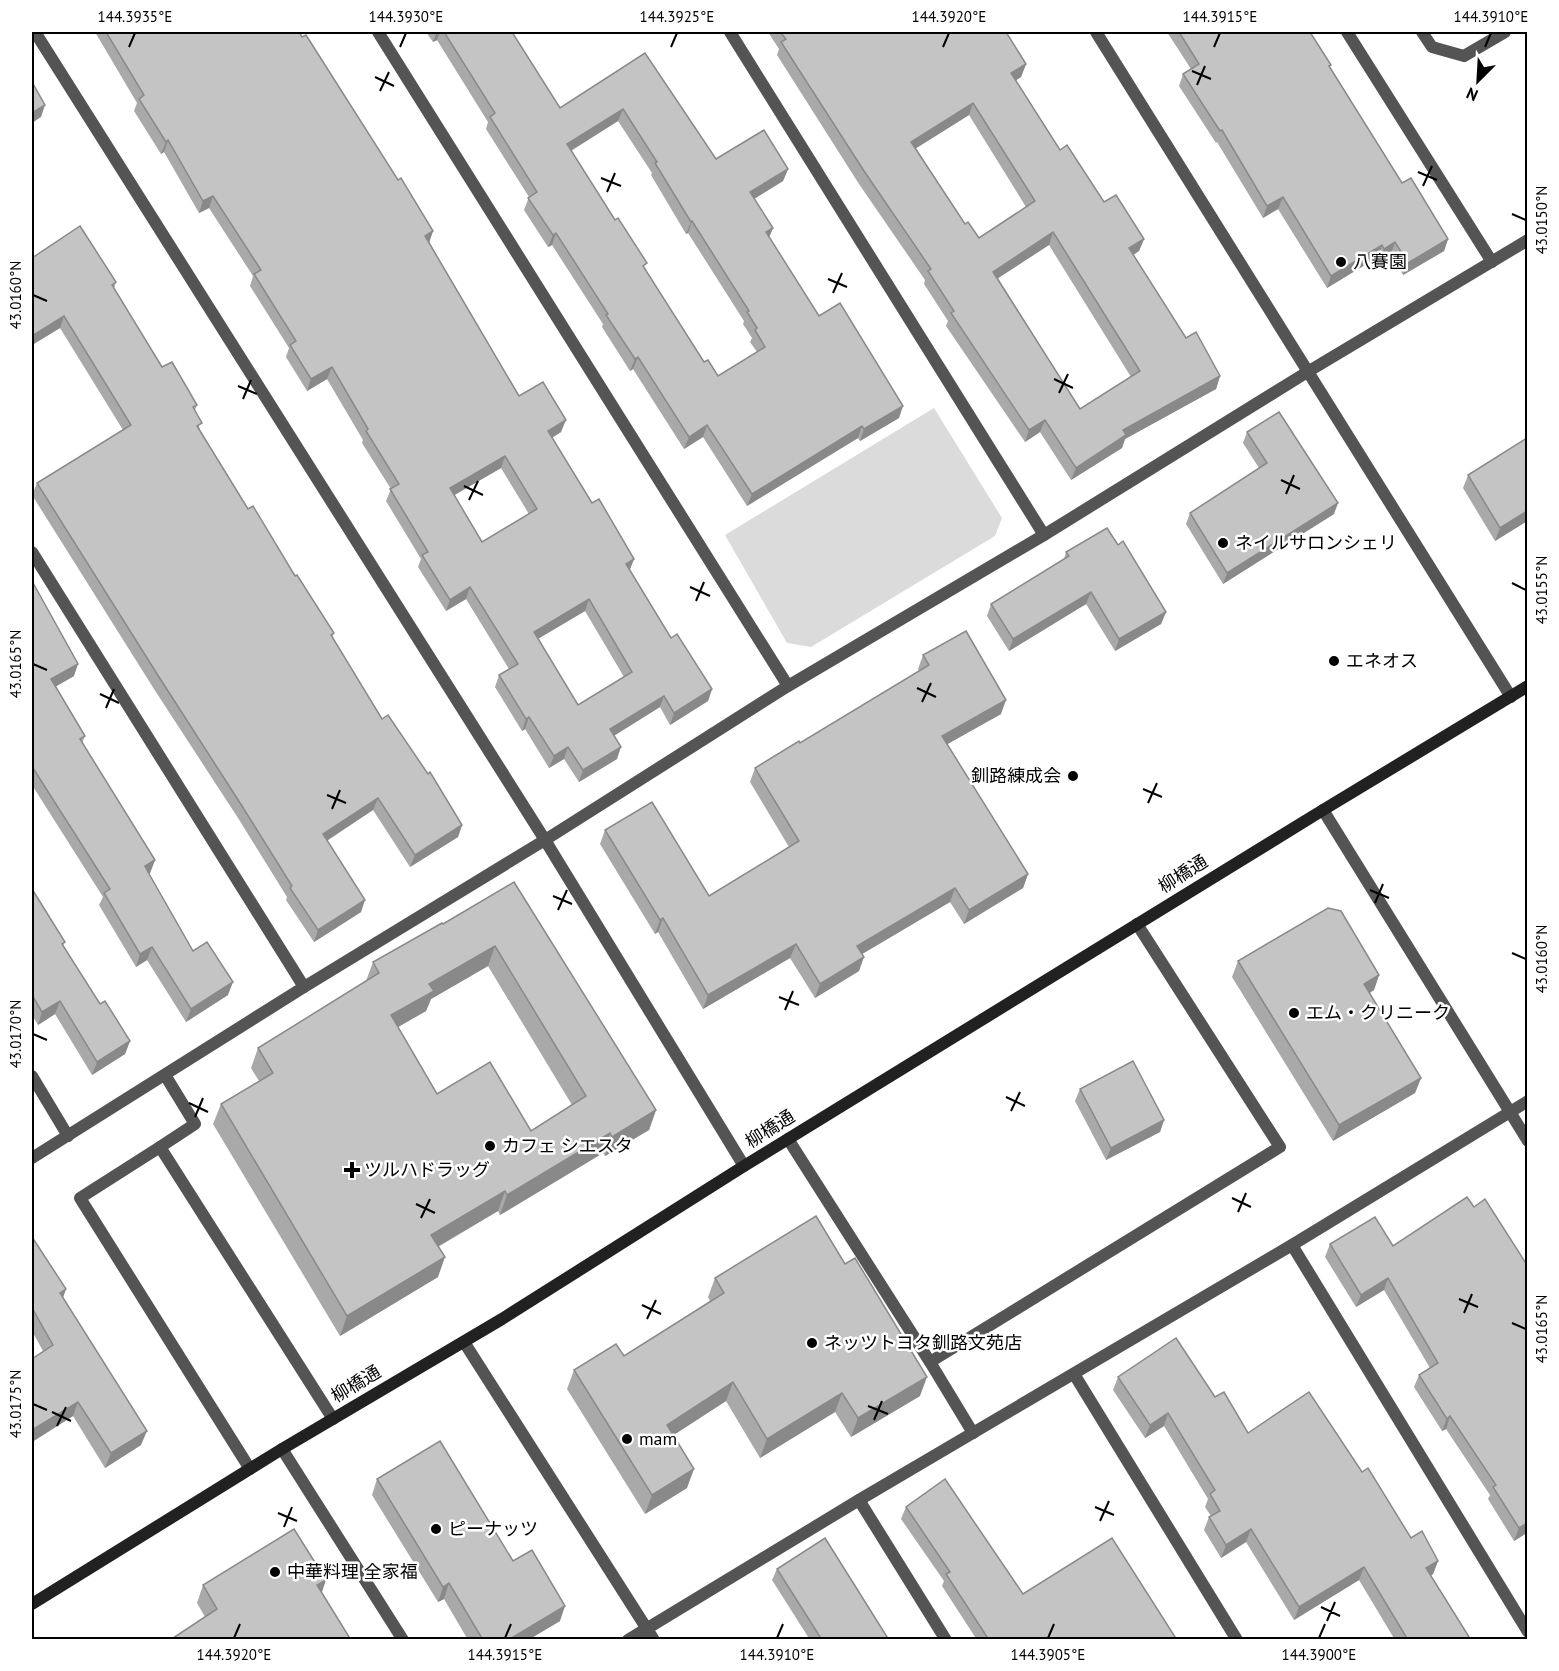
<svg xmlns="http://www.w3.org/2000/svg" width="1559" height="1671" font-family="'PT Sans','Noto Sans JP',sans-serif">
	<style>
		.green { fill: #dbdbdb }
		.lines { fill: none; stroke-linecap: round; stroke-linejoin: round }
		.lane { stroke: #545454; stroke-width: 12 }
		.street { stroke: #545454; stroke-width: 12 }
		.secondary { stroke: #212121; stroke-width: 12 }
		.wall { fill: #a9a9a9; fill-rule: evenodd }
		.shaded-wall { fill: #898989 }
		.building { fill: #c4c4c4; stroke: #898989; stroke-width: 1.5; fill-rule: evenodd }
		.ticks { fill: none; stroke: #000; stroke-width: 2 }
		.poi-dot { fill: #000; stroke: #fff; stroke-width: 2 }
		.labels { text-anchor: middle; stroke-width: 5; stroke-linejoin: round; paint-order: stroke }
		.poi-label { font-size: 18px; fill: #000; stroke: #fff; text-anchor: start }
		.street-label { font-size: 18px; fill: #000; stroke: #fff }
		.neatline { fill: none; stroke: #000; stroke-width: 2 }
		.ticks-label { font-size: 15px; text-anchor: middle; fill: #000 }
	</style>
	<rect width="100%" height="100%" fill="#fff"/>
	<!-- green -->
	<path class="green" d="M934,408L1002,518L995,536L811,647L787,643L725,535Z"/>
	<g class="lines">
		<!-- lane -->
		<g class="lane">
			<path d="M1422,32L1432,47L1464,56L1505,32"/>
			<path d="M165,1075L195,1124L160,1147L333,1419"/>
			<path d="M788,1139L930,1362L1280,1147L1137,924"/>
			<path d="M160,1147L80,1198L250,1469"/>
			<path d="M930,1362L973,1433"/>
		</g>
		<!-- street -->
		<g class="street">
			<path d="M35,32L545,840L744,1166"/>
			<path d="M378,32L788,686"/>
			<path d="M730,32L1044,535"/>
			<path d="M1096,32L1511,697"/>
			<path d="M1347,32L1492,262"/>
			<path d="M32,552L304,987"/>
			<path d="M1323,810L1528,1141"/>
			<path d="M32,1076L68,1136"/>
			<path d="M32,1158L304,987L545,840L788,686L1044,535L1309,371L1528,240"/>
			<path d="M1292,1245L1528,1632"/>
			<path d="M464,1342L654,1640"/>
			<path d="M1074,1374L1237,1640"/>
			<path d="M282,1449L403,1640"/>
			<path d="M859,1500L946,1640"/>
			<path d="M628,1640L859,1500L1292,1245L1528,1101"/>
		</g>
		<!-- secondary -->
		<path class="secondary" d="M32,1604L282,1449L502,1319L744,1166L1323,810L1528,686"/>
	</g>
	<!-- wall -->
	<g class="wall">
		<path d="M95,32H299L398,180L433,231L429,242L519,396L561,432L552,438L592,503L634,559L630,570L671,638L712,689L708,701L670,725L660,707L614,736L617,759L579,782L564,759L549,768L525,729L522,731L495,687L499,675L509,669L466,599L446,611L418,567L421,559L386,501L391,489L362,443L363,440L327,379L307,391L286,357L289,348L250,286L253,276L209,208L199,213L164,152L161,154L134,111L137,103ZM501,468L529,514L482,542L454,495ZM585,611L624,677L578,705L538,639Z"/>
		<path d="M426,32H512L560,108L645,53L716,159L788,169L783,181L754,199L773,228L769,237L819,316L899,418L860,441L858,438L747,506L703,437L684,449L633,369L630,371L602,327L603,324L552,245L548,247L524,210L529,197L486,129L488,122L437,40L433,42ZM618,121L652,173L651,175L686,234L688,233L744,321L743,324L752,338L750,342L757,352L718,376L704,362L645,270L571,151Z"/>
		<path d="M768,32H1006L1026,64L1021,77L1016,80L1060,150L1104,202L1144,239L1139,251L1133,255L1186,338L1220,376L1216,389L1125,439L1122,448L1071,480L1040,432L1025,442L946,326L948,321L924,284L925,280L859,184L777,55L779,49ZM969,115L1026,207L979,238L965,224L916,148ZM1049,245L1131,377L1080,409L998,278Z"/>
		<path d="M1167,32H1310L1330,68L1402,183L1448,239L1444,251L1403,275L1391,254L1380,261L1378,257L1327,288L1278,209L1263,218L1217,142L1216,143L1179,86L1183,74L1191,69Z"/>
		<path d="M32,258L116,282L114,289L162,367L197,405L195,410L200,430L248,509L295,576L334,633L332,637L382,719L462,825L458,837L410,867L373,810L327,841L361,912L314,942L286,900L287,897L238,818L154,689L32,495L37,483L123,430L60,328L32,345Z"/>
		<path d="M1247,432L1334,514L1223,584L1186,524L1190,513L1259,468L1243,443Z"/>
		<path d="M1468,475L1527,521L1495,541L1463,488Z"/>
		<path d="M1066,552L1166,612L1161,624L1115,651L1086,604L1009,651L987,616L991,604L1064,559Z"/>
		<path d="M32,581L74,676L55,687L85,736L82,743L155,860L150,873L149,874L193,951L228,995L186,1022L147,960L136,967L99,905L103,897L32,785Z"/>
		<path d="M923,655L1001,714L947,744L1028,874L1023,888L964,924L950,902L862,954L859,971L815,998L790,958L703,1009L658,932L655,934L600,844L605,830L709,896L789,847L750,782L755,768L800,743L919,671L918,669Z"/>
		<path d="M514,882L656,1110L649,1130L605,1156L603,1153L500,1215L498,1211L438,1247V1277L340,1336L213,1124L221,1104L259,1081L251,1068L258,1048L366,981L373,962L443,924ZM488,966L572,1105L531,1131L437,1094L398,1027L426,1011L431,999Z"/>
		<path d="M32,889L65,942L63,946L100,1004L130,1041L125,1054L92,1075L55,1014L38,1025L32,1015Z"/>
		<path d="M1238,961L1379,975L1374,990L1370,993L1421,1078L1415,1093L1333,1141L1232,977Z"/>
		<path d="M1080,1089L1164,1120L1160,1132L1106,1160L1075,1101Z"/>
		<path d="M1375,1217L1527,1533L1514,1541L1488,1499L1490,1495L1446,1429L1442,1431L1414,1387L1419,1375L1430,1368L1384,1290L1356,1307L1325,1257L1330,1244Z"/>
		<path d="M32,1237L63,1298L141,1445L105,1468L73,1416L32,1442V1359L43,1351L32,1331Z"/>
		<path d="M715,1278L920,1396L851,1437L835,1412L760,1458L726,1401L673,1435L687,1488L645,1514L567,1389L574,1370L624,1356L710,1301L708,1297Z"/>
		<path d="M1118,1377L1215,1397L1248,1433L1362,1472L1411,1538L1438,1561L1433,1574L1431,1576L1471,1640H1395L1359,1580L1294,1620L1246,1542L1221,1558L1204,1530L1209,1517L1211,1516L1205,1507L1208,1499L1164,1426L1145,1438L1113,1390Z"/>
		<path d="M377,1479L513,1561L560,1621L528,1640H468L444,1599L438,1602L372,1495Z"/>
		<path d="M906,1507L1023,1594L1177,1640H977L942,1586L944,1581L901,1519Z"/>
		<path d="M777,1569L889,1640H810L772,1580Z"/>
		<path d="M203,1585L322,1592L205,1617L197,1603Z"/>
	</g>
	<!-- shaded-wall -->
	<g class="shaded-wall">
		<path d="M437,32H440L437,40L433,42Z"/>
		<path d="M1026,64L1021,77L1007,86L1011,73Z"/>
		<path d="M973,103L969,115L907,154L911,142Z"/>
		<path d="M45,105L41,117L32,123V113Z"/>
		<path d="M623,109L618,121L562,156L567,144Z"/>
		<path d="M168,140L164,152L161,154L166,142Z"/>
		<path d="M788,169L783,181L746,204L750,192Z"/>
		<path d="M213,196L209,208L199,213L203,201Z"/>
		<path d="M1283,197L1278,209L1263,218L1267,206Z"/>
		<path d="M692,221L688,233L686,234L691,222Z"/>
		<path d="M773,228L768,240L766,232Z"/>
		<path d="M433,231L429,243L425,236Z"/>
		<path d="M1053,232L1049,245L989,284L993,272Z"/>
		<path d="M556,233L552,245L548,247L553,235Z"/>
		<path d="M1144,239L1139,251L1124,261L1129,248Z"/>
		<path d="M1448,239L1444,251L1403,275L1408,263Z"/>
		<path d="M1395,242L1391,254L1380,261L1384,249Z"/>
		<path d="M1382,245L1378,257L1327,288L1331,276Z"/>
		<path d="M64,316L60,328L32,345V336Z"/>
		<path d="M638,357L633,369L630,371L635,359Z"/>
		<path d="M332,367L327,379L307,391L311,379Z"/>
		<path d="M1220,376L1216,389L1125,439L1122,448L1071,480L1076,468L1123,430Z"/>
		<path d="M903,406L899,418L860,441L864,429Z"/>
		<path d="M566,420L561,432L543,443L548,431Z"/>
		<path d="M1045,420L1040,432L1025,442L1029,430Z"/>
		<path d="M707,425L703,437L684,449L689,437Z"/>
		<path d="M862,426L858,438L747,506L752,494Z"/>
		<path d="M505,456L501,468L446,500L450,488Z"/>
		<path d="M1338,503L1334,514L1223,584L1227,573Z"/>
		<path d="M1527,511V521L1495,541L1500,528Z"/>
		<path d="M634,559L629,571L626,564Z"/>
		<path d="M470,587L466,599L446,611L450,600Z"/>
		<path d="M1091,592L1086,604L1009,651L1013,639Z"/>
		<path d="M589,599L585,611L529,644L534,632Z"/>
		<path d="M1166,612L1161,624L1115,651L1119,639Z"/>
		<path d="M78,664L74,676L46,692L51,679Z"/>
		<path d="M712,689L708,701L670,725L674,713Z"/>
		<path d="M664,696L660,707L605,741L610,729Z"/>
		<path d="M1006,700L1001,714L937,750L942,736Z"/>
		<path d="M529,717L525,729L522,731L526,719Z"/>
		<path d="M568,747L564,759L549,768L554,756Z"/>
		<path d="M621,747L617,759L579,782L583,770Z"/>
		<path d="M378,798L373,810L318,846L323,834Z"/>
		<path d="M462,825L458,837L410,867L415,855Z"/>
		<path d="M155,860L150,873L141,879L145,866Z"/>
		<path d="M1028,874L1023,888L964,924L969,910Z"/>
		<path d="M955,888L950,902L852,960L857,946Z"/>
		<path d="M365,900L361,912L314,942L318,930Z"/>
		<path d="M663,918L658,932L655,934L660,920Z"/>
		<path d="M796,944L790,958L703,1009L708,995Z"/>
		<path d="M495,946L488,966L431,999L426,1011L384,1035L391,1015L429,984Z"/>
		<path d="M152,947L147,960L136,967L140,954Z"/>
		<path d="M864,957L859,971L815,998L820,984Z"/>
		<path d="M1379,975L1374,990L1358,999L1364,984Z"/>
		<path d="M233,982L228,995L186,1022L191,1009Z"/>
		<path d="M60,1001L55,1014L38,1025L42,1012Z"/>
		<path d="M130,1041L125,1054L92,1075L97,1062Z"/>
		<path d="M1421,1078L1415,1093L1333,1141L1339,1125Z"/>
		<path d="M656,1110L649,1130L605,1156L612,1137Z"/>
		<path d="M1164,1120L1160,1132L1106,1160L1111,1148Z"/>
		<path d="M610,1133L603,1153L500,1215L507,1195Z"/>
		<path d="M505,1191L498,1211L423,1255L431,1235Z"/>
		<path d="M445,1257L438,1277L340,1336L347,1316Z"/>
		<path d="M1388,1278L1384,1290L1356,1307L1361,1295Z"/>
		<path d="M66,1289L61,1304L60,1293Z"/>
		<path d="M927,1377L920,1396L851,1437L858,1418Z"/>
		<path d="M733,1382L726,1401L660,1444L667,1425Z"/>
		<path d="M842,1393L835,1412L760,1458L767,1439Z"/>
		<path d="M78,1402L73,1416L32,1442V1430Z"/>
		<path d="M1168,1413L1164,1426L1145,1438L1150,1425Z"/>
		<path d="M1450,1416L1446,1429L1442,1431L1447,1419Z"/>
		<path d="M147,1431L141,1445L105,1468L111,1453Z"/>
		<path d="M694,1469L687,1488L645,1514L652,1495Z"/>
		<path d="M1527,1523V1533L1514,1541L1519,1528Z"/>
		<path d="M1251,1529L1246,1542L1221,1558L1226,1545Z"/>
		<path d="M1438,1561L1433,1574L1422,1581L1426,1568Z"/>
		<path d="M1364,1567L1359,1580L1294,1620L1299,1607Z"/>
		<path d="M326,1580L320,1598L317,1585Z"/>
		<path d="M449,1583L444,1599L438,1602L443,1587Z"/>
		<path d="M565,1606L560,1621L528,1640H508Z"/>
	</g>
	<!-- building -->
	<g class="building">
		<path d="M106,32H299L302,37L306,35L398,180L401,178L433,231L425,236L519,396L543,382L566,420L548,431L592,503L599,499L634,559L626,564L671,638L677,634L712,689L674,713L664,696L610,729L621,747L583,770L568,747L554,756L529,717L526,719L499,675L518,664L470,587L450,600L422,555L428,552L390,489L399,484L366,431L368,429L332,367L311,379L290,345L296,341L254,274L261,270L213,196L203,201L168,140L166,142L139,99L144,95ZM505,456L537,509L482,542L450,488ZM589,599L632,672L578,705L534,632Z"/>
		<path d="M444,32H512L560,108L645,53L716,159L764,130L788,169L750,192L773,228L766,232L819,316L840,303L903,406L864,429L862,426L752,494L707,425L689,437L638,357L635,359L606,315L608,314L556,233L553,235L528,198L537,192L490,117L495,113ZM623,109L657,162L655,163L691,222L692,221L749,311L747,312L757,328L755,330L765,347L718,376L708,360L704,362L643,266L647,263L618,218L615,220L567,144Z"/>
		<path d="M780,32H1006L1026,64L1011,73L1060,150L1067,145L1104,202L1116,195L1144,239L1129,248L1186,338L1196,332L1220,376L1123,430L1126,435L1076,468L1045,420L1029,430L951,313L954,311L928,271L931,269L864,171L781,42L786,39ZM973,103L1035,201L979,238L968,222L965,224L911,142ZM1053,232L1140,371L1080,409L993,272Z"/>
		<path d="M1179,32H1310L1331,65L1329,66L1402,183L1411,178L1448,239L1408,263L1395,242L1384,249L1382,245L1331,276L1283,197L1267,206L1222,130L1220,131L1183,74L1199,64Z"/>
		<path d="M32,82L45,105L32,113Z"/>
		<path d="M80,226L116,282L112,285L162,367L172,362L197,405L193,407L202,423L197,426L248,509L253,506L295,576L297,575L334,633L331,635L382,719L388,715L428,774L430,772L462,825L415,855L378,798L323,834L365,900L318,930L290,888L292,886L242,806L159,677L37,483L131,425L64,316L32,336V258Z"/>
		<path d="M1279,412L1338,503L1227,573L1190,513L1267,463L1247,432Z"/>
		<path d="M1527,438V511L1500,528L1468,475Z"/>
		<path d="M1107,528L1118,545L1123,541L1166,612L1119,639L1091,592L1013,639L991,604L1069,556L1066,552Z"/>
		<path d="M32,581L78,664L51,679L85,736L80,739L155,860L145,866L148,872L193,951L207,942L233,982L191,1009L152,947L140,954L104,893L110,889L33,768L32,769Z"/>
		<path d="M966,631L1006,700L942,736L1028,874L969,910L955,888L857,946L864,957L820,984L796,944L708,995L663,918L660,920L605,830L652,802L709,896L799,841L755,768L799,741L800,743L929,665L923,655Z"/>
		<path d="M514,882L656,1110L612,1137L610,1133L507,1195L505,1191L431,1235L445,1257L347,1316L221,1104L273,1073L258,1048L379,973L373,962L442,923L443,924ZM495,946L586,1096L531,1131L490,1062L437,1094L391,1015L434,991L429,984Z"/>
		<path d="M32,889L65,942L62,944L100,1004L105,1001L130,1041L97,1062L60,1001L42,1012L32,995Z"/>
		<path d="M1328,908L1341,911L1379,975L1364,984L1421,1078L1339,1125L1238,961Z"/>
		<path d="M1133,1061L1164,1120L1111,1148L1080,1089Z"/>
		<path d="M1467,1197L1474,1207L1485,1199L1527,1265V1523L1519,1528L1493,1487L1496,1485L1450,1416L1447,1419L1419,1375L1438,1363L1388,1278L1361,1295L1330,1244L1375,1217L1393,1246Z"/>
		<path d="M816,1216L845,1264L855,1258L927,1377L858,1418L842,1393L767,1439L733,1382L667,1425L694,1469L652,1495L574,1370L616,1344L624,1356L724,1293L715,1278Z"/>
		<path d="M32,1237L66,1289L60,1293L147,1431L111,1453L78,1402L32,1430V1359L53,1345L32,1308Z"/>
		<path d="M1176,1338L1215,1397L1224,1392L1248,1433L1309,1392L1362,1472L1368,1468L1411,1538L1422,1531L1438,1561L1426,1568L1471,1640H1408L1364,1567L1299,1607L1251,1529L1226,1545L1209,1517L1220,1511L1210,1494L1215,1490L1168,1413L1150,1425L1118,1377Z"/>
		<path d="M440,1441L513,1561L532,1550L565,1606L508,1640H483L449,1583L443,1587L377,1479Z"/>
		<path d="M945,1479L1023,1594L1112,1538L1177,1640H989L946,1574L950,1572L906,1507Z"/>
		<path d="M294,1529L326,1580L317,1585L351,1640H170L217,1609L203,1585Z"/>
		<path d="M825,1538L889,1640H822L777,1569Z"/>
	</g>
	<!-- ticks -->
	<path class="ticks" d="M129,47L135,33M400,47L406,33M671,47L677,33M943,47L949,33M1214,47L1220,33M1485,47L1491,33M1192,71L1211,79M375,77L394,86M1197,85L1205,66M380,91L389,72M1418,172L1437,180M601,178L621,186M1423,186L1432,166M607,192L615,173M1512,214L1526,220M828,279L847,287M833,293L842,273M33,295L47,301M1054,379L1073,388M238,386L257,394M1059,393L1068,374M243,399L251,380M1281,480L1300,489M464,486L483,495M1286,494L1294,475M469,500L478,481M1512,583L1526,590M690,587L710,596M696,601L704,582M33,664L47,670M917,688L936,697M100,694L119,703M922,702L931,683M106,708L114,689M1143,789L1162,797M327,795L346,803M1148,803L1157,783M332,809L340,790M1370,890L1389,898M553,896L572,904M1375,903L1383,884M558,910L567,890M1512,953L1526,959M779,997L799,1005M785,1010L793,991M33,1034L47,1040M1006,1097L1025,1106M189,1103L208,1112M1011,1111L1020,1092M195,1117L203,1098M1232,1198L1251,1207M416,1204L435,1213M1238,1212L1246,1193M421,1218L430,1199M1459,1299L1478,1307M642,1305L661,1314M1464,1313L1472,1294M647,1319L656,1300M1512,1323L1526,1329M33,1404L47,1410M868,1406L888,1414M52,1412L71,1421M874,1420L882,1401M57,1426L66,1407M1095,1507L1114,1515M278,1513L297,1521M1100,1521L1109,1501M284,1527L292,1507M1321,1607L1340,1616M1327,1621L1335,1602M234,1638L240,1624M505,1638L511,1624M777,1638L783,1624M1048,1638L1054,1624M1319,1638L1325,1624"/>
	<!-- markers -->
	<g class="poi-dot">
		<circle cx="1341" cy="262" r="6"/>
		<circle cx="1223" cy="543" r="6"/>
		<circle cx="1334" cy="661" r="6"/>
		<circle cx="1073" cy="776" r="6"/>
		<circle cx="1294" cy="1013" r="6"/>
		<circle cx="490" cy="1146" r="6"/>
		<path d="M349 1161h6v6h6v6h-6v6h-6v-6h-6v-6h6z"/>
		<circle cx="812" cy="1343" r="6"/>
		<circle cx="627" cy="1439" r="6"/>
		<circle cx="436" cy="1529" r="6"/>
		<circle cx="275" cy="1572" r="6"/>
	</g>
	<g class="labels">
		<!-- poi labels -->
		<g class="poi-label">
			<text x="1353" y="268">八賽園</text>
			<text x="1235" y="549">ネイルサロンシェリ</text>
			<text x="1346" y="667">エネオス</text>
			<text x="1061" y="782" text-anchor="end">釧路練成会</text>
			<text x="1306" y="1019">エム・クリニーク</text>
			<text x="502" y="1152">カフェ シエスタ</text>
			<text x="364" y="1176">ツルハドラッグ</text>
			<text x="824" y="1349">ネッツトヨタ釧路文苑店</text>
			<text x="639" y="1445">mam</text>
			<text x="448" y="1535">ピーナッツ</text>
			<text x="287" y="1578">中華料理 全家福</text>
		</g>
		<!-- street labels -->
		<g class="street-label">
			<text transform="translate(1183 874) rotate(-32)" y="6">柳橋通</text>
			<text transform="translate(770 1129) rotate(-32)" y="6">柳橋通</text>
			<text transform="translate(356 1384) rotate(-31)" y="6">柳橋通</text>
		</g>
	</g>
	<!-- border -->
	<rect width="1559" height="1671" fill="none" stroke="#ffffff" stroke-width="66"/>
	<!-- north arrow -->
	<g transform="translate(1478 81) rotate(204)" stroke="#ffffff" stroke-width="4.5" paint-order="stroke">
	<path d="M0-4.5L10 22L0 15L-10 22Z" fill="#000000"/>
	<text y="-9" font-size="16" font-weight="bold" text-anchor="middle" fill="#000000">N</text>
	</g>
	<rect x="33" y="33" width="1493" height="1605" class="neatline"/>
	<g class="ticks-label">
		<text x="135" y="22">144.3935°E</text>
		<text x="406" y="22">144.3930°E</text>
		<text x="677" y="22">144.3925°E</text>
		<text x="949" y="22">144.3920°E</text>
		<text x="1220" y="22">144.3915°E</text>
		<text x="1491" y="22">144.3910°E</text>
		<text transform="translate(1542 220) rotate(-90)" y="5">43.0150°N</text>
		<text transform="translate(16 295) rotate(-90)" y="5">43.0160°N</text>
		<text transform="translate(1542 590) rotate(-90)" y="5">43.0155°N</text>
		<text transform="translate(16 664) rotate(-90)" y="5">43.0165°N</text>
		<text transform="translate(1542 959) rotate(-90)" y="5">43.0160°N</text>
		<text transform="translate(16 1034) rotate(-90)" y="5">43.0170°N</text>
		<text transform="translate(1542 1329) rotate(-90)" y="5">43.0165°N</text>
		<text transform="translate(16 1404) rotate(-90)" y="5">43.0175°N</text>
		<text x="234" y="1660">144.3920°E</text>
		<text x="505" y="1660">144.3915°E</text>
		<text x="777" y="1660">144.3910°E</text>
		<text x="1048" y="1660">144.3905°E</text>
		<text x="1319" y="1660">144.3900°E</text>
	</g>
</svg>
